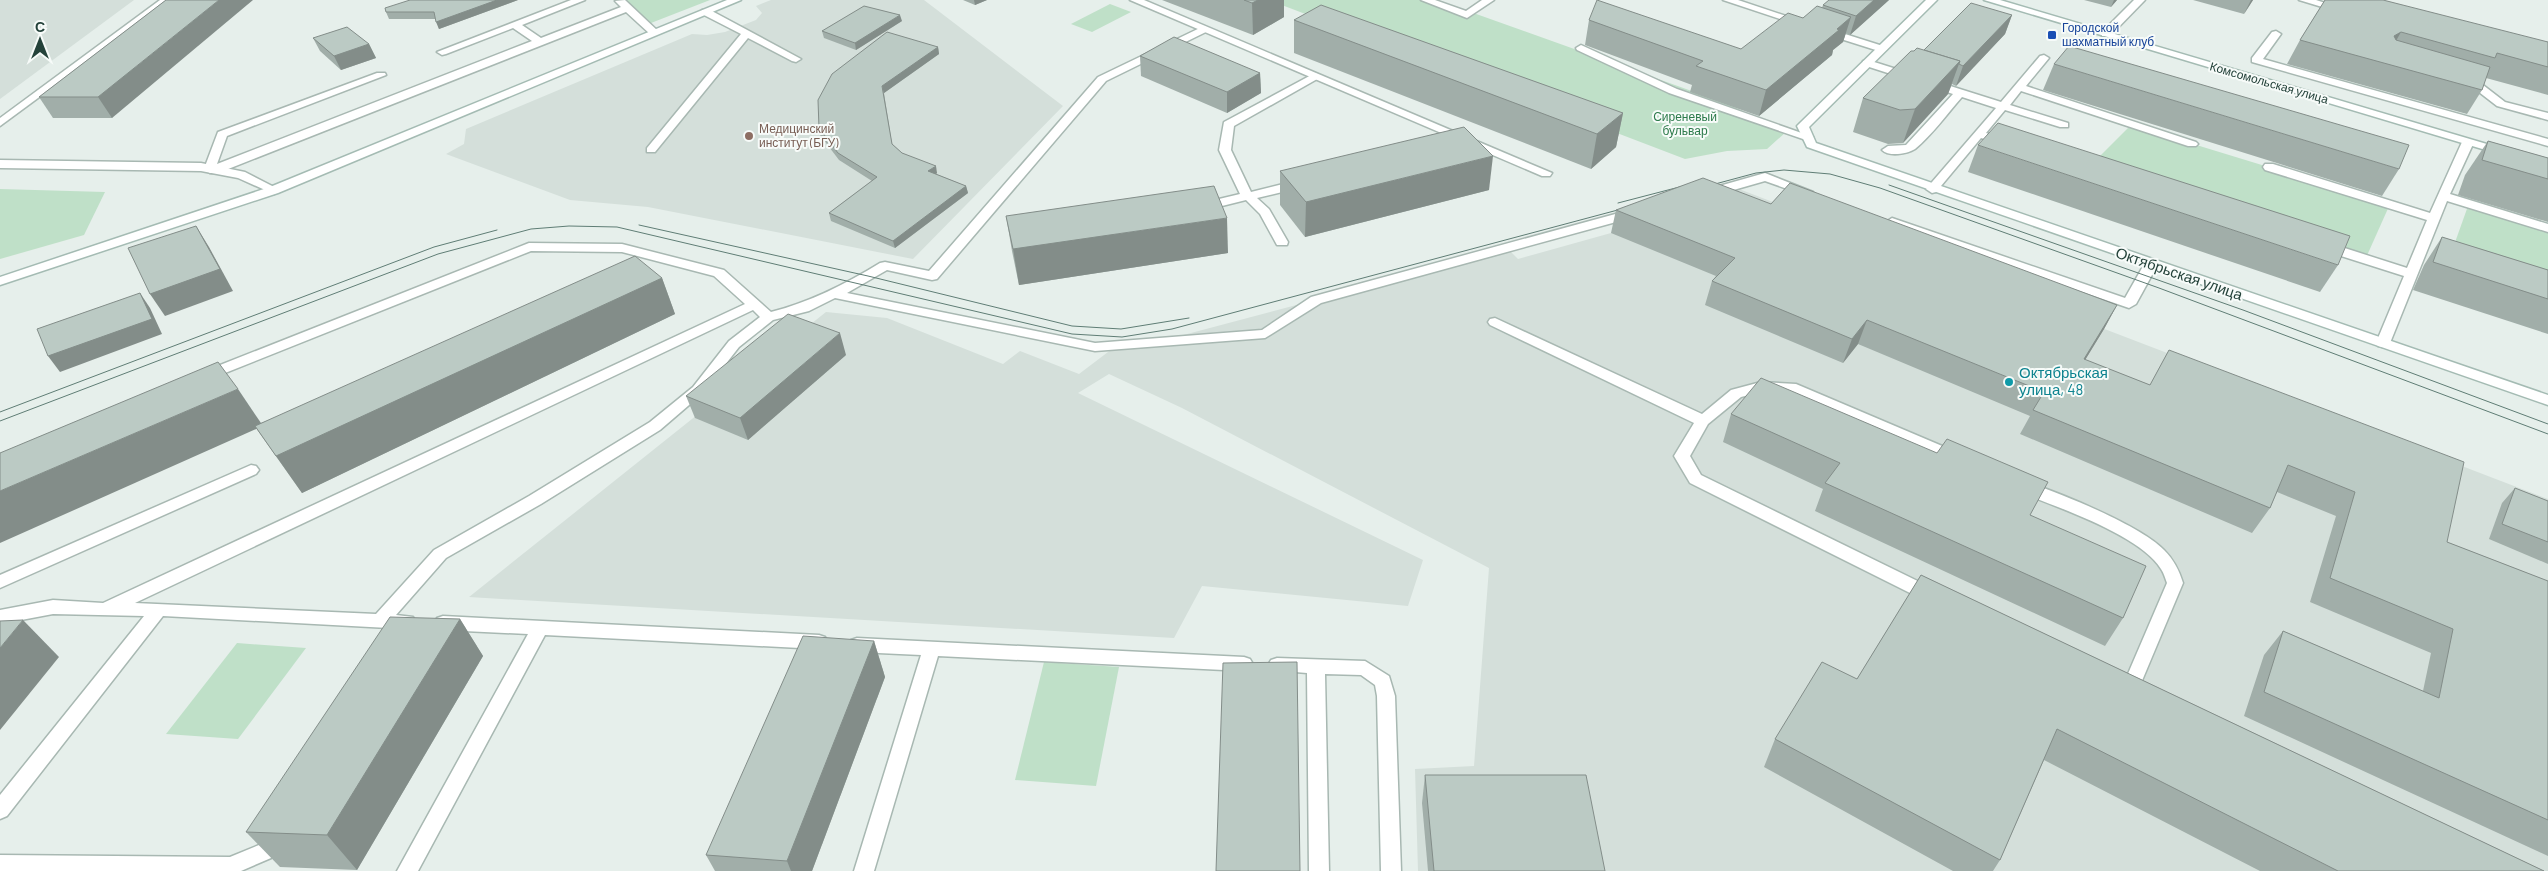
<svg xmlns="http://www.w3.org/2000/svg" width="2548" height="871" font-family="Barlow,sans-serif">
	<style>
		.built { fill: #d4dfda }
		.green { fill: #bfe0c8 }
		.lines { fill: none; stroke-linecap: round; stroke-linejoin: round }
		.lane-casing { stroke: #a8b8b2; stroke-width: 3 }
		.street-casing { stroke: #a8b8b2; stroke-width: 3 }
		.secondary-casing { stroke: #a4bbb3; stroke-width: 3 }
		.lane { fill: #fff; fill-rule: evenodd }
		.street { fill: #fff; fill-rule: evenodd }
		.secondary { fill: #fff; fill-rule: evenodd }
		.tram { stroke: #5f7d75; stroke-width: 1 }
		.wall { fill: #a1aea9 }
		.shaded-wall { fill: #838d89 }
		.building { fill: #bbcac4; stroke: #838d89 }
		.transit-dot { fill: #1a4fb4; stroke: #f7fbf9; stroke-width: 2 }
		.education-dot { fill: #8d6e63; stroke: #f7fbf9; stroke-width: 2 }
		.culture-dot { fill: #0f9aa8; stroke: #f7fbf9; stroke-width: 2 }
		.labels { text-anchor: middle; stroke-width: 4; stroke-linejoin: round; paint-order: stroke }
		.far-transit-label { font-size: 12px; fill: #164399; stroke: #f7fbf9; text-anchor: start }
		.far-street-label { font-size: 12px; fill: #24423a; stroke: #f7fbf9 }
		.far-park-label { font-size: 12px; fill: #2d7a4b; stroke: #f7fbf9 }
		.far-education-label { font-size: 12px; fill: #785e54; stroke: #f7fbf9; text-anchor: start }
		.street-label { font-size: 15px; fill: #24423a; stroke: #f7fbf9 }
		.culture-label { font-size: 15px; fill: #0d838f; stroke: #f7fbf9; text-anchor: start }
	</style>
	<rect width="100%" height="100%" fill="#e6efeb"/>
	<!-- built -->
	<g class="built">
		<path d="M0,0H134L0,99Z"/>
		<path d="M771,0H924L1063,106L913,259L648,207L570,200L446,154L464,144L466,129L692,34L707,35L725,32L756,20L762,13L756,6Z"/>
		<path d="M1739,189L2548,499V871H1418L1415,769L1474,766L1489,568L1182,408L1109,374L1078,393L1423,560L1408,606L1202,586L1174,638L469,597L826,312L887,318L1003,364L1020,351L1079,374L1112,349L1142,346L1368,286L1505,246L1518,259L1611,233L1696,201Z"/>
	</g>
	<!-- green -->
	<g class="green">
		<path d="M624,0H710L651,23Z"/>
		<path d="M1269,0H1437L1728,104L1786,132L1767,149L1727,151L1685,159Z"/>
		<path d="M1110,4L1131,12L1092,32L1071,24Z"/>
		<path d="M2131,125L2390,204L2365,260L2088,168Z"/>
		<path d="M0,189L105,192L84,235L0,259Z"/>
		<path d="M2468,206L2548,230V295L2448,262Z"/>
		<path d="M237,643L306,648L238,739L166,734Z"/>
		<path d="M1044,662L1119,667L1096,786L1015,780Z"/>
	</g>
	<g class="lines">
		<defs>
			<g id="lane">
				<path d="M571,0H585L522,25L541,38L621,7L615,1L625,0L659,32L650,34L626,12L218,173H210L204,169L218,132L377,73H385L386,75L227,136L217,164L532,41L513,28L446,54L442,55L437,52Z"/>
				<path d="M1421,0H1435L1466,11L1482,0H1494L1467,18Z"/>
				<path d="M1723,0H1738L1807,23L1798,25Z"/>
				<path d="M2134,0H2145L2110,36H2102V32Z"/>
				<path d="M2299,0H2316L2347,10L2342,13Z"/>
				<path d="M702,10H710L801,59L796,62L792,61L748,38L655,152H647V148L741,34L702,14Z"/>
				<path d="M1204,26L1209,29L1208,31L1106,81L937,279L932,280L887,270L847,293L1095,343L1262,330L1311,297L1630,210L1634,209L1640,213L1638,216L1321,303L1265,338L1095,351L835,298L809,311L773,320L739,347L703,393L660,430L541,504L446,558L396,615L413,617L416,622L413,627L407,629L163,616L7,816L0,819V795L144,616L53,614L0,624V610L53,600L103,603L745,304L714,276L622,252L531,251L210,379H200L198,376L200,373L529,243L622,244L724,270L771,312C810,302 846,284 880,263L885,262L929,271L1098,77ZM753,310L760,317L729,341L693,387L650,422L529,496L434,550L376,614L135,603Z"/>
				<path d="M1826,28L1886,47L1887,49L1882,52L1822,33V29Z"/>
				<path d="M2276,31L2281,34L2263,59L2548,139V146L2252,62V58L2272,32Z"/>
				<path d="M1581,45L1677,89L1813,137L1807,140L1803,139L1669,93L1577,50L1576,48Z"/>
				<path d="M2044,55L2049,58L2026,86L2196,142L2198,144L2196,146H2188L2021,91L2010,105L2068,123V127H2060L2005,110L1986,133L2009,140V144L2005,145L1981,138L1936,192L1932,193L1926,189L1996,108L1962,97C1947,114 1932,135 1915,149C1907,154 1889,157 1882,150L1888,146L1906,145L1953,94L1863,65V61H1871L2001,102L2040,56Z"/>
				<path d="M1315,73L1320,76L1319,78L1234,126L1231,150L1251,192L1299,180L1305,184L1303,187L1257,198L1269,209L1288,242L1287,245H1277L1260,214L1246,200L1202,211L1198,210L1196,207L1198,204L1240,194L1219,150L1224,122Z"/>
				<path d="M2465,80L2483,85L2505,102L2548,113V120L2497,106L2475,89L2460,83Z"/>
				<path d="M2468,139L2474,142L2450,194L2548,224V232L2447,201L2390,343L2383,347L2378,346L2376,343L2404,276L2319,249L2318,246L2319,243H2329L2407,268L2427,220L2265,170L2263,167L2265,164H2273L2430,213L2462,142Z"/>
				<path d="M1765,173L1813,192L1807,196L1765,181L1709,197L1703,193L1705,190Z"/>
				<path d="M1892,218L2125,298L2146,261H2156L2158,264L2136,304L2129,308L1888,225L1886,222Z"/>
				<path d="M1495,318L1702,414L1731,390L1761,382L1796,384L1961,454L1964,458L1961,462H1951L1794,394L1761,392L1741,397L1708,424L1690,456L1701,475L1938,591L1940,596L1938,601L1932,602L1926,601L1690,483L1674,456L1694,423L1490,325L1488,322L1490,319Z"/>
				<path d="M251,465L256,466L259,470L256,474L0,588V575Z"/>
				<path d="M2023,481C2058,492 2140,525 2164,550C2174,560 2179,570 2183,583L2136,695L2130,697L2124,695L2121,690L2167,583C2165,578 2164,573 2161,569C2141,535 2054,506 2017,491L2015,487L2017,483Z"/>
				<path d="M443,616L819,635L825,637L828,642L825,647L819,649L545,635L418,871H397L528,634L443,630L437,628L434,623L437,618Z"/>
				<path d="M857,638L1244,657L1250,659L1253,664L1250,669L1244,671L938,656L874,871H854L921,655L857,652L851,650L848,645L851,640Z"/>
				<path d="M1277,658L1365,661L1389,676L1395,696L1401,871H1381L1377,696L1375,685L1361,675L1325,674L1329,871H1309L1307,673L1271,670L1268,665L1271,660Z"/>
				<path d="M264,843L271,846L274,852L271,858L241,871H0V855L230,857Z"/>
			</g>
			<g id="street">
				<path d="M160,0H171L0,126V118Z"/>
				<path d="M1130,0H1144L1552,173L1550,176H1542Z"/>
				<path d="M0,160L201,163L245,172L280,190L274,194L238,178L201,171L0,168Z"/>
			</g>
			<g id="secondary">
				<path d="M727,0H741L278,193L0,285V277L270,187Z"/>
				<path d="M1926,0H1937L1809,127L1816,143L2548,395V405L1807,147L1797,126L1799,124Z"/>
				<path d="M1984,0H2000L2507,150L2509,152L2507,154H2499Z"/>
			</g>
		</defs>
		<!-- lane casing -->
		<use href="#lane" class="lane-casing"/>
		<!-- street casing -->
		<use href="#street" class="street-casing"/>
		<!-- secondary casing -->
		<use href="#secondary" class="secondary-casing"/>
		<!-- lane -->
		<use href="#lane" class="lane"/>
		<!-- street -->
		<use href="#street" class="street"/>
		<!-- secondary -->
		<use href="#secondary" class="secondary"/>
		<!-- tram -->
		<g class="tram">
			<path d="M1889,185L2243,310L2548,424"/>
			<path d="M1704,187L1756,173L1784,170L1830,174L1880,188L2159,288L2548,434"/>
			<path d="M1618,203L1691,184"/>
			<path d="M639,225L868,276L1072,326L1121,329L1189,318"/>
			<path d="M0,412L434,247L497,230"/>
			<path d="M0,421L438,254L531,229L569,226L617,227L1072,334L1122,337L1172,329L1629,207"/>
		</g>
	</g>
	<!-- wall -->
	<g class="wall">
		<path d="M166,0L112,118H53L39,97Z"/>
		<path d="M410,0H518L439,29L436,19H389L386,12Z"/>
		<path d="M963,0H987L975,5Z"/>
		<path d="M1162,0H1284V17L1253,35Z"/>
		<path d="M1889,0L1850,35L1846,33L1843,42L1833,50L1832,55L1759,116L1690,92L1692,85L1585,45L1589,20L1741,49L1822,8L1823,5Z"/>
		<path d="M2084,0H2117L2111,7Z"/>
		<path d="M2193,0H2253L2244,14Z"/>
		<path d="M2325,0L2548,42V95L2486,78L2482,90L2467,114L2287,64L2300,40Z"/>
		<path d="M2012,15L2005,34L1956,86L1952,84L1948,94L1903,143L1888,144L1853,132L1863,98L1914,51L1924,50Z"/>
		<path d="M1294,20L1623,113L1616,147L1591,169L1294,53Z"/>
		<path d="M902,21L856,50L824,38L822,31Z"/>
		<path d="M313,38L369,44L376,58L341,70L320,51Z"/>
		<path d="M938,47L939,54L884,93L892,144L902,153L937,173L936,174L966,186L968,193L895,248L831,221L829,213L872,181L839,160L820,135L819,128Z"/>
		<path d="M1140,56L1260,73L1261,93L1227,113L1141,76Z"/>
		<path d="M2054,64L2399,169L2382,196L2043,90Z"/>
		<path d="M2488,141L2548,158V222L2458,195L2465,175Z"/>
		<path d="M1978,145L2338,265L2320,292L1968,172Z"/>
		<path d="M1280,171L1489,190L1305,237L1280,205Z"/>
		<path d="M1771,204L2117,305L2104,329L2085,360L2150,385L2169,350L2447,542L2548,581V856L2244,716L2264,655L2283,631L2423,691L2431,653L2310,602L2336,516L2277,492L2270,508L2252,533L2020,434L2030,416L1858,344L1843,363L1705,305L1712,281L1716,276L1611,233L1616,210Z"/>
		<path d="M1006,216L1228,253L1019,285L1012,251Z"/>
		<path d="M2442,237L2548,270V334L2413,290L2424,265Z"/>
		<path d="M662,278L675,314L302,493L256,428L261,423Z"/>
		<path d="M846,355L748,440L695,418L686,396Z"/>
		<path d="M1731,414L2030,515L2123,618L2105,646L1815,511L1823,489L1723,442Z"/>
		<path d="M2515,488L2548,501V564L2489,539L2502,503Z"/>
		<path d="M1921,575L2544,871H2260L2044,760L2000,860L1993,871H1953L1764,767L1775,739L1857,679Z"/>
		<path d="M460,619L483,656L357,870L280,867L246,832Z"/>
		<path d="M874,641L885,677L812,871H715L706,855Z"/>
		<path d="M1425,775L1605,871H1428L1422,803Z"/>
	</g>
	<!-- shaded-wall -->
	<g class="shaded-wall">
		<path d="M219,0H253L112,118L98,97Z"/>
		<path d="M497,0H518L439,29L436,22Z"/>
		<path d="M974,0H987L975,5Z"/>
		<path d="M1258,0H1284V17L1253,35L1252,3Z"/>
		<path d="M1874,0H1889L1850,35L1856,16Z"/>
		<path d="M2114,0H2117L2111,7Z"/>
		<path d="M2251,0H2253L2244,14Z"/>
		<path d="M900,15L902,21L856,50L855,43Z"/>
		<path d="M2012,15L2005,34L1956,86L1963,66Z"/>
		<path d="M1851,17L1843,42L1833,50L1832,55L1759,116L1766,90Z"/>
		<path d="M2401,32L2388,55L2394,36Z"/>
		<path d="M369,44L376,58L341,70L334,56Z"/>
		<path d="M938,47L939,54L884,93L882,86Z"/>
		<path d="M1960,61L1948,94L1903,143L1915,109Z"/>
		<path d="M1260,73L1261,93L1227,113V92Z"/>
		<path d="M1623,113L1616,147L1591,169L1597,134Z"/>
		<path d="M1493,156L1489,190L1305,237L1306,202Z"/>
		<path d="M936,166L937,173L930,179L928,171Z"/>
		<path d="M966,186L968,193L895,248L893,241Z"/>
		<path d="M1227,218L1228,253L1019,285L1013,249Z"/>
		<path d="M196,226L209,247L233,291L165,316L150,294Z"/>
		<path d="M662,278L675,314L302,493L276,456Z"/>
		<path d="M140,293L150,308L162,334L60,372L48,356Z"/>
		<path d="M2117,305L2104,329L2071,383L2084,359Z"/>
		<path d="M1867,320L1858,344L1843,363L1852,339Z"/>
		<path d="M840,333L846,355L748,440L740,418Z"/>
		<path d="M238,389L263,426L0,543V491Z"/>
		<path d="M460,619L483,656L357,870L327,835Z"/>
		<path d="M23,620L59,657L0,730V648Z"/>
		<path d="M874,641L885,677L812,871H791L787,861Z"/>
	</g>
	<!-- building -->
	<g class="building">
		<path d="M166,0H219L98,97H39Z"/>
		<path d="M410,0H497L436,22L434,12H386L385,8Z"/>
		<path d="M1244,0H1258L1252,3Z"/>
		<path d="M1597,0L1741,49L1788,13L1803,18L1817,6L1851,17L1837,29L1839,30L1766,90L1696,66L1703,61L1589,20Z"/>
		<path d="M1829,0H1874L1856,16L1823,5Z"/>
		<path d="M2325,0H2383L2548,42V67L2497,53L2495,58L2401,32L2394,36L2396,40L2490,67L2482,90L2300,40Z"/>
		<path d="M1971,3L2012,15L1963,66L1959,64L1960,61L1924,50Z"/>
		<path d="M1321,5L1623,113L1597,134L1294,20Z"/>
		<path d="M864,6L900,15L855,43L822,31Z"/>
		<path d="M347,27L369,44L334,56L313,38Z"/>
		<path d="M887,32L938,47L882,86L892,144L902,153L936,166L928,171L966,186L893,241L829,213L877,177L838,153L819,128L818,100L832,74Z"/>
		<path d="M1174,37L1260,73L1227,92L1140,56Z"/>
		<path d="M2069,46L2409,145L2399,169L2054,64Z"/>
		<path d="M1917,48L1960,61L1915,109L1900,110L1863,98L1911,51H1914Z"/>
		<path d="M1998,123L2350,236L2338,265L1978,145Z"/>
		<path d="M1464,127L1493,156L1306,202L1280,171Z"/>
		<path d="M2488,141L2548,158V179L2482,160Z"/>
		<path d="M1703,178L1771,204L1790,183L2117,305L2084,359L2150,385L2169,350L2464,462L2447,542L2548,581V820L2264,692L2283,631L2439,698L2453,629L2330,578L2355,492L2288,465L2270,508L2033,410L2044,392L1867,320L1852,339L1712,281L1735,258L1616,210Z"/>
		<path d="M1214,186L1227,218L1013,249L1006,216Z"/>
		<path d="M196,226L220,269L150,294L128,248Z"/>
		<path d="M2442,237L2548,270V299L2433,262Z"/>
		<path d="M635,256L662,278L276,456L255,426Z"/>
		<path d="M140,293L152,319L48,356L37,329Z"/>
		<path d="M788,314L840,333L740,418L686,396Z"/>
		<path d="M218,362L238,389L0,491V453Z"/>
		<path d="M1761,378L1937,453L1947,439L2048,482L2030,515L2146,566L2123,618L1825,483L1840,463L1731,414Z"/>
		<path d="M2515,488L2548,501V542L2502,524Z"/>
		<path d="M1921,575L2544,871H2338L2057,729L2000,860L1775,739L1822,662L1857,679Z"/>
		<path d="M390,617L460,619L327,835L246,832Z"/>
		<path d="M23,620L0,648V621Z"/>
		<path d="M803,636L874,641L787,861L706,855Z"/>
		<path d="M1297,662L1300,871H1216L1223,663Z"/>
		<path d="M1425,775H1586L1605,871H1434Z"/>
	</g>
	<!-- markers -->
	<rect class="transit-dot" x="2047" y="30" width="10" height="10" rx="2.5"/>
	<circle class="education-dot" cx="749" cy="136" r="5"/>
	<circle class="culture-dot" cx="2009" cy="382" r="5"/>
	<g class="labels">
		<!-- far-transit labels -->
		<g class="far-transit-label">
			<text x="2062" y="32">Городской<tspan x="2062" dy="14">шахматный клуб</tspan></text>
		</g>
		<!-- far-street labels -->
		<g class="far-street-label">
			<text transform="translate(2269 83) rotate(16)" y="4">Комсомольская улица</text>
		</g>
		<!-- far-park labels -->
		<g class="far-park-label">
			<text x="1685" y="121">Сиреневый<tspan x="1685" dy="14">бульвар</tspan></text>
		</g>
		<!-- far-education labels -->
		<g class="far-education-label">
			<text x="759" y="133">Медицинский<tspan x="759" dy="14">институт (БГУ)</tspan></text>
		</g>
		<!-- street labels -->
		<g class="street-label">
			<text transform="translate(2179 274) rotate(19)" y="5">Октябрьская улица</text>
		</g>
		<!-- culture labels -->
		<g class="culture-label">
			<text x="2019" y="378">Октябрьская<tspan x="2019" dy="17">улица, 48</tspan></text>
		</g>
	</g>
	<!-- north arrow -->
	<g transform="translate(40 40)" stroke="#f7fbf9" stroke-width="4" paint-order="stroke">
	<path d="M0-4L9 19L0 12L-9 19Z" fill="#24423a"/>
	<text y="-8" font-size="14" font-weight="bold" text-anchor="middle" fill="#24423a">С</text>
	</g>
</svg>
